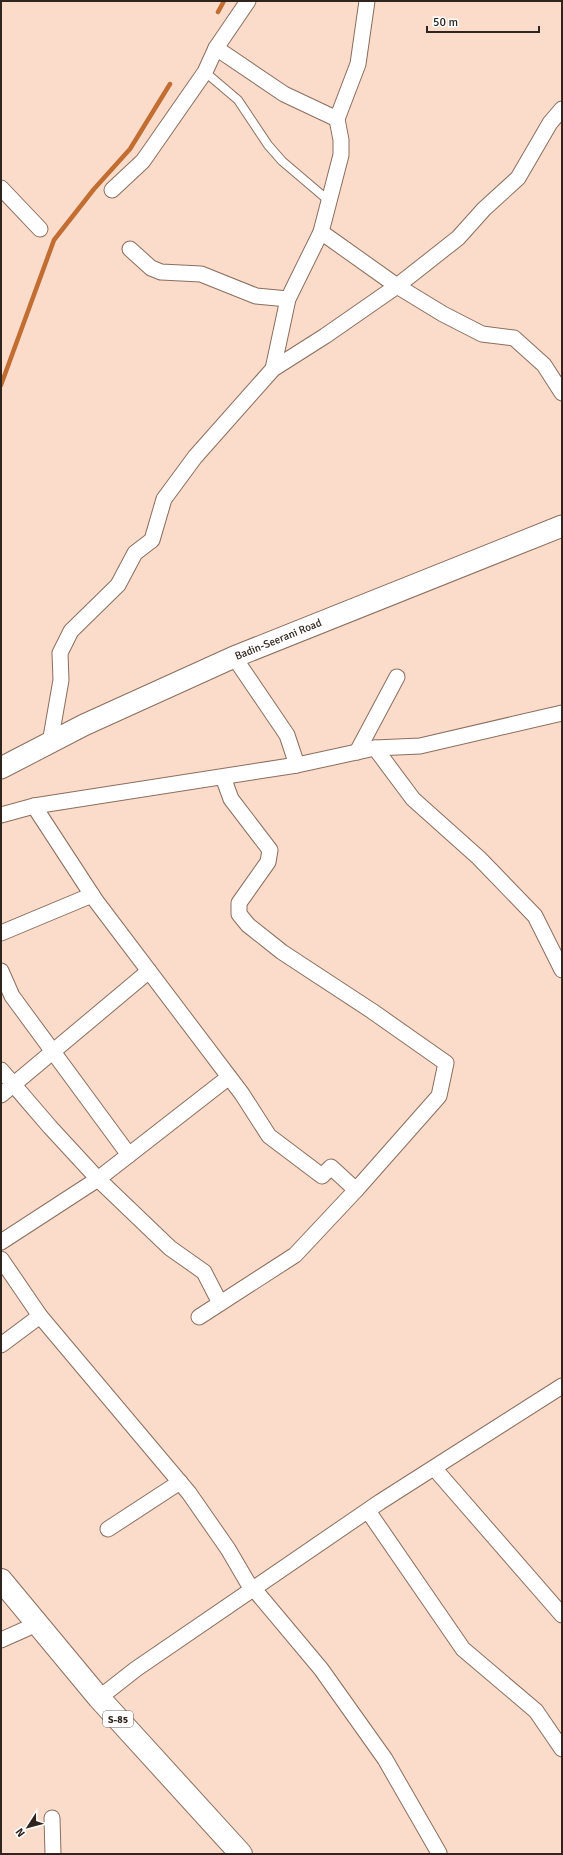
<svg xmlns="http://www.w3.org/2000/svg" width="563" height="1855" font-family="Signika,sans-serif">
	<style>
		.lines { fill: none; stroke-linecap: round; stroke-linejoin: round }
		.stream { stroke: #c26d32; stroke-width: 4.5 }
		.lane-casing { stroke: #8a6e5e; stroke-width: 10 }
		.street-casing { stroke: #8a6e5e; stroke-width: 17 }
		.secondary-casing { stroke: #8a6e5e; stroke-width: 23 }
		.primary-casing { stroke: #8a6e5e; stroke-width: 24 }
		.lane { stroke: #fff; stroke-width: 8 }
		.street { stroke: #fff; stroke-width: 15 }
		.secondary { stroke: #fff; stroke-width: 21 }
		.primary { stroke: #fff; stroke-width: 22 }
		.labels { text-anchor: middle; stroke-width: 3; stroke-linejoin: round; paint-order: stroke }
		.shield { fill: #fff; stroke: #6e6662; stroke-width: 1 }
		.shield-label { font-size: 10px; font-weight: bold; fill: #30251e }
		.street-label { font-size: 11px; fill: #30251e; stroke: #fff }
	</style>
	<rect width="100%" height="100%" fill="#fbdcca"/>
	<g class="lines">
		<!-- stream -->
		<g class="stream">
			<path d="M218,12L224,1"/>
			<path d="M1,385L54,240L94,189L130,149L170,84"/>
		</g>
		<defs>
			<path id="lane" d="M205,72L238,100L268,145L282,161L329,201"/>
			<g id="street">
				<path d="M216,48L284,94L337,119"/>
				<path d="M1,188L40,229"/>
				<path d="M112,190L143,161L205,72L216,48L248,1"/>
				<path d="M321,232L397,286L443,314L482,334L514,338L544,365L562,393"/>
				<path d="M130,249L151,268L161,272L201,274L256,296L288,299"/>
				<path d="M273,369L288,299L321,232L341,155V140L337,119L358,64L367,1"/>
				<path d="M234,657L287,735L297,765"/>
				<path d="M50,743L61,680L60,653L71,631L118,585L135,553L152,540L164,499L195,457L273,369L325,336L397,286L458,238L484,209L518,178L550,123L562,109"/>
				<path d="M375,748L413,799L479,858L535,916L562,970"/>
				<path d="M357,752L397,677"/>
				<path d="M34,806L96,901L242,1094L269,1136L322,1176L331,1167L356,1190L439,1096L446,1063L372,1011L282,952L248,925L239,914V903L268,862L270,850L231,799L223,777"/>
				<path d="M1,815L34,806L297,765L375,748L420,746L562,713"/>
				<path d="M1,933L92,895"/>
				<path d="M1,971L12,996L129,1155"/>
				<path d="M1,1070L50,1127L98,1179L170,1248L204,1272L220,1303"/>
				<path d="M1,1095L149,971"/>
				<path d="M1,1242L98,1179L229,1077"/>
				<path d="M1,1259L40,1316L189,1493L228,1549L252,1590L254,1589L321,1669L385,1759L439,1853"/>
				<path d="M199,1317L295,1255L356,1190"/>
				<path d="M1,1345L40,1316"/>
				<path d="M434,1468L562,1615"/>
				<path d="M368,1511L463,1649L536,1711L562,1749"/>
				<path d="M108,1529L180,1482"/>
				<path d="M1,1640L37,1624"/>
				<path d="M99,1698L136,1669L380,1502L562,1386"/>
				<path d="M52,1818L53,1854"/>
			</g>
			<path id="secondary" d="M1,768L84,725L234,657L562,526"/>
			<path id="primary" d="M1,1580L99,1698L241,1854"/>
		</defs>
		<!-- lane casing -->
		<use href="#lane" class="lane-casing"/>
		<!-- street casing -->
		<use href="#street" class="street-casing"/>
		<!-- secondary casing -->
		<use href="#secondary" class="secondary-casing"/>
		<!-- primary casing -->
		<use href="#primary" class="primary-casing"/>
		<!-- lane -->
		<use href="#lane" class="lane"/>
		<!-- street -->
		<use href="#street" class="street"/>
		<!-- secondary -->
		<use href="#secondary" class="secondary"/>
		<!-- primary -->
		<use href="#primary" class="primary"/>
	</g>
	<g class="labels">
		<!-- shield labels -->
		<rect class="shield" x="103" y="1711" width="30" height="16" rx="3"/>
		<g class="shield-label">
			<text x="118" y="1723">S-85</text>
		</g>
		<!-- street labels -->
		<g class="street-label">
			<text transform="translate(278 639) rotate(-22)" y="4">Badin-Seerani Road</text>
		</g>
	</g>
	<!-- border -->
	<rect width="563" height="1855" fill="none" stroke="#30251e" stroke-width="4"/>
	<!-- north arrow -->
	<g transform="translate(28 1827) rotate(234)" stroke="#ffffff" stroke-width="3" paint-order="stroke">
	<path d="M0-3L7 15L0 10L-7 15Z" fill="#30251e"/>
	<text y="-6" font-size="11" font-weight="bold" text-anchor="middle" fill="#30251e">N</text>
	</g>
	<!-- scale -->
	<path d="M427 26v6h112v-6" fill="none" stroke="#30251e" stroke-width="2"/>
	<text x="433" y="26" font-size="12" fill="#30251e" stroke="#ffffff" stroke-width="3" paint-order="stroke">50 m</text>
</svg>
